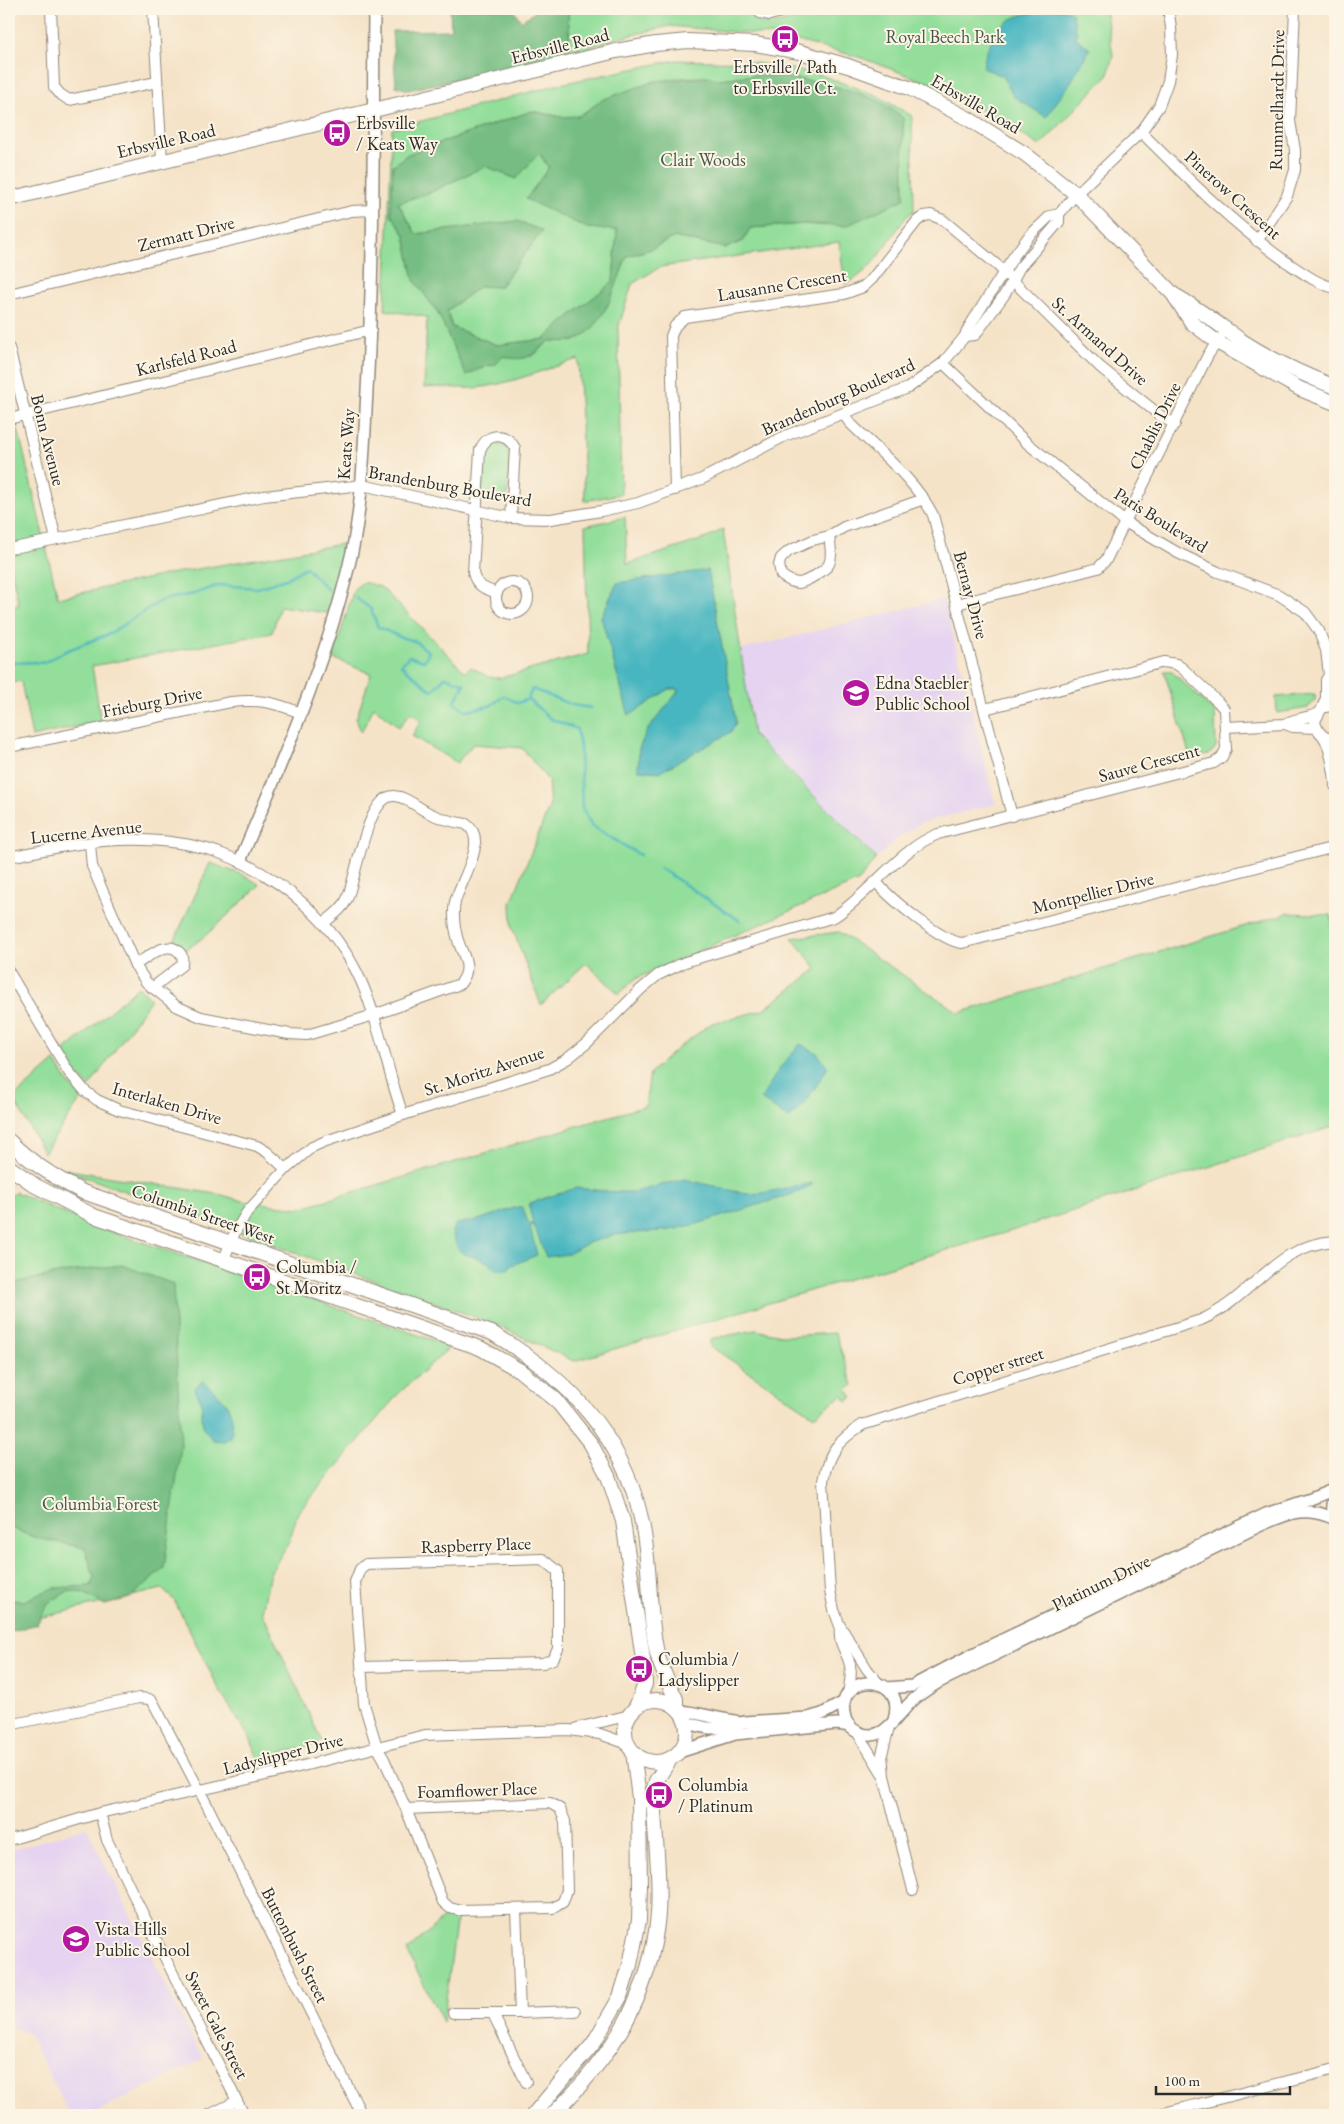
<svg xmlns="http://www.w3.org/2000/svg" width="1344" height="2124" font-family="'EB Garamond',serif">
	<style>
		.built { fill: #e5d3f1 }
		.green { fill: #92de9a; stroke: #5e8462; fill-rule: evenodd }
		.forest { fill: #75bd82; stroke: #507456; fill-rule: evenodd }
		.water { fill: #47b6c0; stroke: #397076 }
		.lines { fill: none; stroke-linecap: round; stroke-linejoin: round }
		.stream { stroke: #47b6c0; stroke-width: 2.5 }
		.minor-casing { stroke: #90877a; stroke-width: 12 }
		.tertiary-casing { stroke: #90877a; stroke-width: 14 }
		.secondary-casing { stroke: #90877a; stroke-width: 16 }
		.minor { stroke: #fff; stroke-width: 10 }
		.tertiary { stroke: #fff; stroke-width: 11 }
		.secondary { stroke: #fff; stroke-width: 14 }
		.labels { text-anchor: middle; stroke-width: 4; stroke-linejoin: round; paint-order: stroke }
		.park-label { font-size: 18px; fill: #455847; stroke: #fcf5e5 }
		.street-label { font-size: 18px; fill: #2b2b2b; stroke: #fcf5e5 }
		.poi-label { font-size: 18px; fill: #2b2b2b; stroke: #fcf5e5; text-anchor: start }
	</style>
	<rect width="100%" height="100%" fill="#fcf5e5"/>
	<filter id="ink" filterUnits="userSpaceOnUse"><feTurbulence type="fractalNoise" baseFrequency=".02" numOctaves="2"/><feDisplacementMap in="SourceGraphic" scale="10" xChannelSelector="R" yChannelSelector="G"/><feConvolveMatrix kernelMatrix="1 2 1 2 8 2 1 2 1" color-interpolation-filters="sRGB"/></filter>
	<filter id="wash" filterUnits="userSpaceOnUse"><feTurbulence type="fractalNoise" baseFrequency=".0096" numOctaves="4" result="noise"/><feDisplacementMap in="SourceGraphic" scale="20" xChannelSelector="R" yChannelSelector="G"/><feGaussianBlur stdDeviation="1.12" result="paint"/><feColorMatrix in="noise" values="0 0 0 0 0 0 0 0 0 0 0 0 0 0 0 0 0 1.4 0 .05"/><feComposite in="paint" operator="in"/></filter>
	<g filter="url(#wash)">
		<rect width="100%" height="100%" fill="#f5e3c8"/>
		<!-- built -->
		<g class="built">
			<path d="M944,599L995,804L921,823L898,839L876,858L753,735L740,650Z"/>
			<path d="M86,1827L203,2059L90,2115H70L29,2034L9,2026V1851Z"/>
		</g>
		<!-- green -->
		<g class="green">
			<path d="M568,9H748L753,16L762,23L777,24L837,9H1105L1113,55L1108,75L1040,146L991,115L928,83L859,57L778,36L670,26L611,40L570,54Z"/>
			<path d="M676,60L750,62L815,73L876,95L912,116L914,211L907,216C890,238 871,274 845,284L839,242L660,267L632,284L618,329L621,494L585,501L578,359C545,369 509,385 474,388C457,389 442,386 424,388L427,317L385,310L392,129L560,84ZM756,75L903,118L904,199L827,226L805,224L750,228L743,241L726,248L674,237L651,249L627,256L607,307L575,341H549L533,356H503L495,365L487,366L466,374L437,311L414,280L405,235L391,214L393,166L408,154L532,111L561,117L579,116L604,99L676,78L706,77L719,79Z"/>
			<path d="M539,153L587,228L617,230L613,282L570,316L545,339L497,345L452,327L447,311L480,286L500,287L542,231L517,221L416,234L398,202L431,192L485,166Z"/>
			<path d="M9,391L58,598L174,573L342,544L338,576L327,613L280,606L272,633L92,666L101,721L32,737L21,681L9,683V607L19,605L9,561Z"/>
			<path d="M494,443L505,445L510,454L507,495C500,504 490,504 482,497L484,453L487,447Z"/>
			<path d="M625,517L627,564L707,538L723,529L753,735L876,858L859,881L635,979L619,994L586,963L541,1005L512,927L511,903L550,805L548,780L522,748L473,744L457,763L412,736L421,721L411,712L399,727L374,707L361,732L356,719L371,674L333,658L354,589L363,582L381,587L465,672L471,667L489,677L500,678L588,654L585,526ZM707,570L660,772L678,688L669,689L629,715Z"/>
			<path d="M1164,671H1171L1215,712L1216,747L1210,754L1191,760Z"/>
			<path d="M1315,694V700L1308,708L1277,713L1276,697Z"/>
			<path d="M210,863L246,876L260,885L205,936L186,950L174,941Z"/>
			<path d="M1288,913L1331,915L1335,953V1126L1011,1231L574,1361L494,1324L63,1169L222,1195L243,1201L299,1208L645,1106L650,1073L678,1048L712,1023L763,1010L817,969L792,938L839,932L959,1013Z"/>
			<path d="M138,987L151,999L89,1087L75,1071L63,1052Z"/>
			<path d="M55,1061L69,1084L83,1096L44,1153L13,1098Z"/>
			<path d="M15,1192L97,1227L451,1346L399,1393L298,1512L289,1542L270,1573L262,1612L322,1742L258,1759L251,1740L222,1695L174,1600L162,1589L9,1625V1299L117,1266L68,1272L9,1284V1198Z"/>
			<path d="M756,1330L787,1336L835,1333L853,1385L847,1389L853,1397L847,1401L842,1395L814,1416L710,1346V1339Z"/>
			<path d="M448,1914L457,1916L443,2022L407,1951Z"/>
		</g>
		<!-- forest -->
		<g class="forest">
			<path d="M450,9H513L521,21L535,12V9H568L570,54L408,90L396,86L392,31L451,30Z"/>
			<path d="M756,75C798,77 873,88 903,118L904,199L846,226L805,224L750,228L743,241L726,248L674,237L651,249L627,256C616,283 605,328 576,340C569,343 557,341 549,341C534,355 525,363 503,356L495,365L487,366L466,375L437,311L414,280L405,235L391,214L393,165L408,154L532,111L561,117L579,116L604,99L655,81L706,77L719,79ZM539,153L549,167L526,199L587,228L617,230L613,282L570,316L545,339L497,345L452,327L447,311L480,286L499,287L542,231L517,221L416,234L398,203L431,192L485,166L516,179Z"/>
			<path d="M122,1265L173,1284L181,1446L164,1568L130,1598L105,1605L83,1593L68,1591L48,1603L37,1624L9,1632V1600L24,1601L53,1588L91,1586L94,1576L85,1548L36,1538L9,1527V1284L68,1272Z"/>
		</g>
		<!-- water -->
		<g class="water">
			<path d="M1046,9H1063L1072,13L1077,34L1075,37L1090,49L1069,85L1046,117L1013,96L1003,76L983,68C985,50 996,25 1016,17C1025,14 1036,12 1046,9Z"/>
			<path d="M708,570L736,722L731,732L660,772L638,770L639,748L648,729L677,693L678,689H669L629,716L601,617L617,583Z"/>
			<path d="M800,1044L817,1053L828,1067L808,1099L789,1119L761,1099L779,1069Z"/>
			<path d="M684,1179L747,1194L762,1193L812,1183V1185L790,1195L697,1224L671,1230L614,1235L588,1243L568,1254L546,1257L534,1225L530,1227L537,1255L510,1266L508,1270H495L488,1262L462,1253L457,1247L452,1231L456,1224L478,1220L517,1207H522L529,1224L533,1223L529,1207L530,1203L576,1188L615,1192H635Z"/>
			<path d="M203,1381C223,1399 237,1408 231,1437L224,1441L213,1440L203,1428L201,1401L194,1388Z"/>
		</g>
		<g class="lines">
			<!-- stream -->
			<g class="stream">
				<path d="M356,598L371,609L378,627L400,637L415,641L429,652L424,661L409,656L401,665L432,691L445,677L465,684L454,702L466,711L490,706L504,696L518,703L528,699L532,689L572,705L591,708"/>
				<path d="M9,663L35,662L43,663L68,650L109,634L162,600L194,594L219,585L257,588L286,579L306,567L328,590"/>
				<path d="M528,699L551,719L577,729L580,747L582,808L592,826L640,855"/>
				<path d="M660,868L740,921"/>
			</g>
		</g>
	</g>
	<g filter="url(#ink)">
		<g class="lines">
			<defs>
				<g id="minor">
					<path d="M51,9L54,87L60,94L69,100L157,82"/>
					<path d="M153,9L162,161"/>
					<path d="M757,9L760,13L770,15L791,9"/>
					<path d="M1141,132C1187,178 1232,223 1285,261C1300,271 1317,284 1335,288"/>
					<path d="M1257,241L1287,196L1295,170V150L1290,121L1295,9"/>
					<path d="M9,294L352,211L372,210"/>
					<path d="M965,336L975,335L1005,294L1020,267L1059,222V214"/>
					<path d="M9,348L56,539"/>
					<path d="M943,363L1027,443L1125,522L1178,553L1218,572L1279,595L1305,612L1319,631L1326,650L1329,675L1326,680V698L1322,708"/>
					<path d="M844,414L849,422C878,451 914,478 933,515L1012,816"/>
					<path d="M9,419L371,330"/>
					<path d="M675,490L671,336L675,326L685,317L844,294L863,287L872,279L917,221L924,216L931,215L943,220L997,265L1100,367L1162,417L1175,424"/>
					<path d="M829,536C830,545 833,556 829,564C826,570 806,582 799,583C792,583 786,579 781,575L779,565L781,558L789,551L813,540L829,536L844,527L924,499"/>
					<path d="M9,549L264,496L362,485L511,518L551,519L601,511L638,503L702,479L785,436L908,388L943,363L965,336L969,327L1014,256L1029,236L1050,216L1059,214L1076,194L1141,132L1159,106L1168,81L1172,55L1171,27L1168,9"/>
					<circle cx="512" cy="598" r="16"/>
					<path d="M497,593C485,589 476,586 473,573L480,450C487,433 505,431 515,448L511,518"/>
					<path d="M957,604L1098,568L1106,560L1208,355L1220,338"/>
					<path d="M1329,675L1334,682L1335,697"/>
					<path d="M1335,705L1322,708L1315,721C1317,733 1324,739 1335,739"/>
					<path d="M1285,724L1293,727L1317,728"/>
					<path d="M1226,727L1285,724C1294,718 1307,718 1317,714"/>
					<path d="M1323,736C1330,745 1335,775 1335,786"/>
					<path d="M9,747L231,702C261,699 273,702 301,713"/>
					<path d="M90,844L92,866L97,878L135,965L146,982L176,1006L201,1017L289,1034L307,1035L374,1015L460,984C474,966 462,956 457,937C454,926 453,913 455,902C460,881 490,840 466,824C453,822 441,819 429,813C418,808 407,797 395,796C367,793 356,879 347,899C343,909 332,916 324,923"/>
					<path d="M9,857C52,848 99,838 144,840C169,841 199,845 222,854C281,876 335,923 361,981C380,1024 387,1071 403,1115"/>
					<path d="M877,883C891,899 941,941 962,943L1335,847"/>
					<path d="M135,965C147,958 166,940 178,951C183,955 183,959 182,965L152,988"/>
					<path d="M9,972L68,1071L85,1091L97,1100L119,1110L257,1146L267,1152L286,1169"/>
					<path d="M224,1259L235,1232L247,1212L286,1169L312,1147L326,1141L403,1115L549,1069L567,1059L587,1043L640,990L658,975L685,962L834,917C871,893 898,850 938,834L1214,763L1222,757L1226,749L1224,709L1218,702L1182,668L1176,664L1164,662L985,709"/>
					<path d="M840,1626C838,1647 846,1648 850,1665C852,1675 850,1684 848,1693"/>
					<path d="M362,1667L543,1663L553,1659L558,1649V1571L543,1559L366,1564L360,1569L355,1582L364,1704L377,1747L384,1759L406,1809L443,1902L450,1908L458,1910L553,1908L563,1902L567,1890L565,1821L560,1809L550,1803L406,1809"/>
					<path d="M879,1684L867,1669L840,1626L834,1610L830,1591L823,1481C828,1452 838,1441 862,1425L1201,1320C1253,1298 1273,1245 1335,1241"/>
					<path d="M9,1725L139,1698L149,1699L153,1702L208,1807L362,2115"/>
					<path d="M889,1727L882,1754L884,1776L913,1890"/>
					<path d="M577,1728L630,1715"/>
					<path d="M857,1732L882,1773"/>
					<path d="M100,1813L107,1840L132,1892L244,2115"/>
					<path d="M9,1840L100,1813L279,1772L425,1735L568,1730L600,1734L628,1744"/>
					<path d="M453,2013H520L516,1909"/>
					<path d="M520,2013L575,2011"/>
					<path d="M493,2014L526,2082"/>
					<path d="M9,2111L11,2115"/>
					<path d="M209,2115L237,2101"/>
					<path d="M1156,2115L1335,2069"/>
				</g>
				<g id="tertiary">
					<path d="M240,861C282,761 328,659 352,552C363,499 364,444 367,391C374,264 373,136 374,9"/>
					<path d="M1335,1491L1332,1505L1335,1516"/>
					<path d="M887,1688L912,1686L977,1652L1266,1514L1308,1500L1335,1489"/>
					<path d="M679,1711C698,1712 716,1719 735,1721"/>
					<path d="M894,1720C908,1671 837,1672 844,1713C845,1722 851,1730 860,1733C884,1743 896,1716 911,1702C919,1694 929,1688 939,1682L1261,1525C1289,1513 1306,1505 1335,1519"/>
					<path d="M686,1723L708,1728H719L744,1722L808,1718L822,1714L844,1702"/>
					<path d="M679,1752L735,1734L837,1724L850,1726"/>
				</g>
				<g id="secondary">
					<path d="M9,199L616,51L656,44L688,41L755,44L800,52L848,66L909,88L967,118L1025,154L1076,194L1173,294L1192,323L1217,342L1300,389L1335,403"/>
					<path d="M1176,296C1199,309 1218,324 1239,339C1269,359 1302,374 1335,387"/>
					<path d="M9,1141C31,1163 55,1178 83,1192L492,1333C567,1377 627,1440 643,1528C651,1570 648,1613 657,1653C661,1669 669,1684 676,1699V1707"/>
					<path d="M9,1167L36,1186L94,1216L480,1348L519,1370L556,1400L591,1444L608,1476L623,1521L645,1673V1684L636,1707"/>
					<circle cx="656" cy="1731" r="31"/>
					<path d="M533,2115L593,2044L620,1997L630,1965L639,1920L640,1886L639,1798L633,1752"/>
					<path d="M552,2115C610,2059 651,1997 658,1914C661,1873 654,1832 653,1792L656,1781L671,1758"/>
				</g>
			</defs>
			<!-- minor casing -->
			<use href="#minor" class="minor-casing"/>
			<!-- tertiary casing -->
			<use href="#tertiary" class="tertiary-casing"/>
			<!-- secondary casing -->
			<use href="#secondary" class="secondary-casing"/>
			<!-- minor -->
			<use href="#minor" class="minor"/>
			<!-- tertiary -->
			<use href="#tertiary" class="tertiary"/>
			<!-- secondary -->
			<use href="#secondary" class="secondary"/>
		</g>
	</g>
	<!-- icons -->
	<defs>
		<symbol id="bus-disc" viewBox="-11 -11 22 22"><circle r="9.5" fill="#b5179e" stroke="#fcf5e5"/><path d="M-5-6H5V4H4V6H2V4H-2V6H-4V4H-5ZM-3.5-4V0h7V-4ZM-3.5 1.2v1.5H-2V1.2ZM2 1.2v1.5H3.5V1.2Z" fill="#fff"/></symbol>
		<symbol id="school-disc" viewBox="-11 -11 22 22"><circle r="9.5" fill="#b5179e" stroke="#fcf5e5"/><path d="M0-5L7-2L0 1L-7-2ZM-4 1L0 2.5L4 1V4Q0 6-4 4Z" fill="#fff"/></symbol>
	</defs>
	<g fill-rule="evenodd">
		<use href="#bus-disc" x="769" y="23" width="32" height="32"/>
		<use href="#bus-disc" x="321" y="117" width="32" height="32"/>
		<use href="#school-disc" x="840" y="677" width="32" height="32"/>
		<use href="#bus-disc" x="241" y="1261" width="32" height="32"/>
		<use href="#bus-disc" x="623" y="1653" width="32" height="32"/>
		<use href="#bus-disc" x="643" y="1779" width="32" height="32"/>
		<use href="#school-disc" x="60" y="1923" width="32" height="32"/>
	</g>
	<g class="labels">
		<!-- park labels -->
		<g class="park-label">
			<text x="945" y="43">Royal Beech Park</text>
			<text x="703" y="166">Clair Woods</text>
			<text x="100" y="1510">Columbia Forest</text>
		</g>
		<!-- street labels -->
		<g class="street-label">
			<text transform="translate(560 46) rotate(-14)" y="6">Erbsville Road</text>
			<text transform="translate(1277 100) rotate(-89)" y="6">Rummelhardt Drive</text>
			<text transform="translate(976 104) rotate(30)" y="6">Erbsville Road</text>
			<text transform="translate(166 141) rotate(-13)" y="6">Erbsville Road</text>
			<text transform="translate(1233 195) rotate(42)" y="6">Pinerow Crescent</text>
			<text transform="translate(186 234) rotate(-14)" y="6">Zermatt Drive</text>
			<text transform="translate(782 285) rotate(-9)" y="6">Lausanne Crescent</text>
			<text transform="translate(1100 341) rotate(42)" y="6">St. Armand Drive</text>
			<text transform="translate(186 358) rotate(-14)" y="6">Karlsfeld Road</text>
			<text transform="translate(838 397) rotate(-24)" y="6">Brandenburg Boulevard</text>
			<text transform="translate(1155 426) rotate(-64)" y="6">Chablis Drive</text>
			<text transform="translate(48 440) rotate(76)" y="6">Bonn Avenue</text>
			<text transform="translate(346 444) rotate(-86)" y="6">Keats Way</text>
			<text transform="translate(450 486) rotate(10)" y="6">Brandenburg Boulevard</text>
			<text transform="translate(1161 520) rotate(32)" y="6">Paris Boulevard</text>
			<text transform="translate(971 595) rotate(75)" y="6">Bernay Drive</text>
			<text transform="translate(152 702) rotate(-11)" y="6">Frieburg Drive</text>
			<text transform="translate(1149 763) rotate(-15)" y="6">Sauve Crescent</text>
			<text transform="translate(86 832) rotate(-6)" y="6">Lucerne Avenue</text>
			<text transform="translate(1093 893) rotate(-14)" y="6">Montpellier Drive</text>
			<text transform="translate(484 1071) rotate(-18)" y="6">St. Moritz Avenue</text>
			<text transform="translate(167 1103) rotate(16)" y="6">Interlaken Drive</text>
			<text transform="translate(203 1214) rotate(19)" y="6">Columbia Street West</text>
			<text transform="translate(998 1366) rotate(-17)" y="6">Copper street</text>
			<text transform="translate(476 1545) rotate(-2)" y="6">Raspberry Place</text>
			<text transform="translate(1101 1583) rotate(-26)" y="6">Platinum Drive</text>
			<text transform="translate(283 1754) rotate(-14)" y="6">Ladyslipper Drive</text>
			<text transform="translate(477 1790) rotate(-2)" y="6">Foamflower Place</text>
			<text transform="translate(295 1945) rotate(63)" y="6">Buttonbush Street</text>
			<text transform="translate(217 2025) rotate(63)" y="6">Sweet Gale Street</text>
		</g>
		<!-- poi labels -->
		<g class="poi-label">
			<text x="785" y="73" text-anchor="middle">Erbsville / Path<tspan x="785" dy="21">to Erbsville Ct.</tspan></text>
			<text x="356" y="129">Erbsville<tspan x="356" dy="21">/ Keats Way</tspan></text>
			<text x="875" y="689">Edna Staebler<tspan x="875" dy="21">Public School</tspan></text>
			<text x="276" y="1273">Columbia /<tspan x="276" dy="21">St Moritz</tspan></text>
			<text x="658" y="1665">Columbia /<tspan x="658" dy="21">Ladyslipper</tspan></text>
			<text x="678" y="1791">Columbia<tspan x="678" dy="21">/ Platinum</tspan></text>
			<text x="95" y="1935">Vista Hills<tspan x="95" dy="21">Public School</tspan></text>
		</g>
	</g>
	<!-- margin -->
	<rect width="1344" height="2124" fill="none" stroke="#fcf5e5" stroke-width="30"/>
	<!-- scale -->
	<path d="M1156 2086v8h134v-8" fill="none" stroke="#2b2b2b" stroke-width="2.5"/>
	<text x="1164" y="2086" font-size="15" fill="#2b2b2b" stroke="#fcf5e5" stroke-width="4" paint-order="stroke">100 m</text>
</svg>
